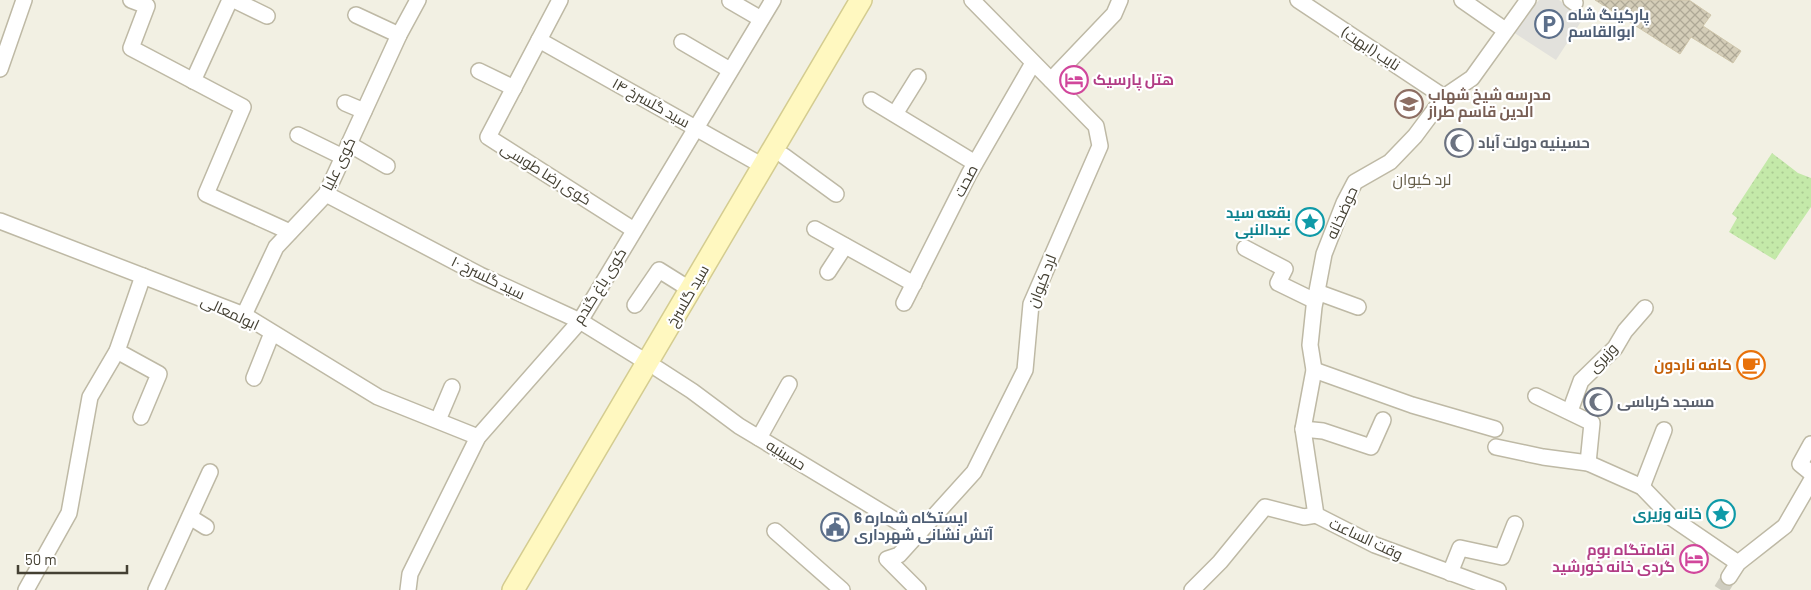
<svg xmlns="http://www.w3.org/2000/svg" width="1811" height="590" font-family="Barlow,Cairo,sans-serif">
	<style>
		.park { fill: url(#park-dots) }
		.parking { fill: #e2e1dc }
		.building { fill: url(#building-cross-hatch); stroke: #cfc6ab }
		.lines { fill: none; stroke-linecap: round; stroke-linejoin: round }
		.street-tunnel { stroke: #cfcdc0; stroke-width: 15; stroke-dasharray: 15 8; stroke-linecap: butt }
		.street-casing { stroke: #beb9a5; stroke-width: 18 }
		.secondary-casing { stroke: #d4cc90; stroke-width: 24 }
		.street { stroke: #fff; stroke-width: 15 }
		.secondary { stroke: #fff8c0; stroke-width: 21 }
		.labels { text-anchor: middle; stroke-width: 4.5; stroke-linejoin: round; paint-order: stroke }
		.service-label { font-size: 15px; font-weight: bold; fill: #4e5e75; stroke: #fff; text-anchor: start }
		.street-label { font-size: 15px; fill: #444033; stroke: #fff }
		.hotel-label { font-size: 15px; font-weight: bold; fill: #b23c85; stroke: #fff; text-anchor: start }
		.education-label { font-size: 15px; font-weight: bold; fill: #785e54; stroke: #fff; text-anchor: start }
		.worship-label { font-size: 15px; font-weight: bold; fill: #5b616d; stroke: #fff; text-anchor: start }
		.culture-label { font-size: 15px; font-weight: bold; fill: #0d838f; stroke: #fff; text-anchor: end }
		.food-label { font-size: 15px; font-weight: bold; fill: #c56008; stroke: #fff; text-anchor: end }
		.neighbourhood-label { font-size: 16px; fill: #675f4a; stroke: #fff }
	</style>
	<defs>
		<pattern id="park-dots" width="8" height="8" patternUnits="userSpaceOnUse" patternTransform="scale(1.25)"><rect width="8" height="8" fill="#c4e9a9"/><path d="M2 2h.1M6 6h.1" fill="none" stroke="#aac992" stroke-width="1.8" stroke-linecap="round"/></pattern>
		<pattern id="building-cross-hatch" width="8" height="8" patternUnits="userSpaceOnUse" patternTransform="scale(1.25)"><rect width="8" height="8" fill="#d4cdb8"/><path d="M0 0l8 8M0 8l8-8" fill="none" stroke="#aea896"/></pattern>
	</defs>
	<rect width="100%" height="100%" fill="#f2f0e3"/>
	<!-- park -->
	<path class="park" d="M1772,153L1798,173L1811,178V207L1775,260L1729,232L1737,218L1732,214Z"/>
	<!-- parking -->
	<path class="parking" d="M1539,0H1559L1584,17L1556,60L1513,32Z"/>
	<!-- building -->
	<path class="building" d="M1595,0H1689L1711,15L1703,26L1741,51L1733,63L1691,37L1680,54Z"/>
	<g class="lines">
		<!-- street-tunnel -->
		<path class="street-tunnel" d="M1721,590L1729,577"/>
		<defs>
			<g id="street">
				<path d="M131,0L147,6L131,48L243,107L206,194L290,232"/>
				<path d="M234,0L267,16"/>
				<path d="M560,0L488,137L634,230"/>
				<path d="M1298,0L1444,97"/>
				<path d="M1462,0L1505,30"/>
				<path d="M1571,0L1575,3"/>
				<path d="M730,1L761,19"/>
				<path d="M356,15L399,35"/>
				<path d="M539,40L763,166"/>
				<path d="M682,42L730,70"/>
				<path d="M0,69L24,0"/>
				<path d="M479,71L514,88"/>
				<path d="M1051,80L1114,14L1120,0"/>
				<path d="M193,81L230,0"/>
				<path d="M871,100L975,163"/>
				<path d="M345,103L364,111"/>
				<path d="M895,114L918,77"/>
				<path d="M298,135L343,157"/>
				<path d="M349,144L387,166"/>
				<path d="M784,156L836,194"/>
				<path d="M326,194L480,275L580,321L648,363"/>
				<path d="M0,221L244,315L378,397L478,437"/>
				<path d="M815,229L914,284"/>
				<path d="M1245,248L1285,269L1278,283L1315,301"/>
				<path d="M828,272L845,246"/>
				<path d="M1317,292L1358,307"/>
				<path d="M904,303L969,174L1033,63"/>
				<path d="M635,305L659,270L691,290"/>
				<path d="M244,315L276,247L326,194L399,35L418,0"/>
				<path d="M117,351L159,374L141,417"/>
				<path d="M658,369L692,391L739,426L918,534"/>
				<path d="M1314,370L1412,405L1495,429"/>
				<path d="M254,378L272,333"/>
				<path d="M1536,396L1592,423L1588,463"/>
				<path d="M1570,411L1581,381L1615,348L1625,331L1645,308"/>
				<path d="M438,420L452,387"/>
				<path d="M1303,429L1323,431L1371,447L1383,420"/>
				<path d="M759,438L789,384"/>
				<path d="M1811,444L1800,464L1811,473"/>
				<path d="M1496,447L1543,457L1588,463L1642,487L1672,518L1738,563"/>
				<path d="M1642,487L1664,430"/>
				<path d="M190,517L206,527"/>
				<path d="M775,531L842,590"/>
				<path d="M1450,573L1460,548L1502,557L1515,524"/>
				<path d="M1729,577L1738,563L1785,526L1811,481"/>
				<path d="M26,590L69,513L90,397L117,351L143,276"/>
				<path d="M156,590L210,472"/>
				<path d="M408,590L410,574L478,437L580,321L773,0"/>
				<path d="M918,590L887,559L899,555L974,472L1025,370L1031,304L1100,146L1096,126L972,0"/>
				<path d="M1192,590L1220,562L1265,507L1304,517L1316,515"/>
				<path d="M1498,590L1375,545L1316,515L1303,429L1314,370L1310,345L1314,307L1324,254L1344,203L1355,182L1390,162L1415,136L1444,97L1472,78L1528,0"/>
			</g>
			<path id="secondary" d="M513,590L861,0"/>
		</defs>
		<!-- street casing -->
		<use href="#street" class="street-casing"/>
		<!-- secondary casing -->
		<use href="#secondary" class="secondary-casing"/>
		<!-- street -->
		<use href="#street" class="street"/>
		<!-- secondary -->
		<use href="#secondary" class="secondary"/>
	</g>
	<!-- icons -->
	<defs>
		<symbol id="parking-ring" viewBox="-11 -11 22 22"><circle r="9.5" fill="#fff" stroke="#5c6f8a" stroke-width="1.5"/><path d="M-3.5-5.5H1a3.5 3.5 0 0 1 0 7H-1V5.5H-3.5ZM-1-3.4V-.6H.8a1.4 1.4 0 0 0 0-2.8Z" fill="#5c6f8a"/></symbol>
		<symbol id="hotel-ring" viewBox="-11 -11 22 22"><circle r="9.5" fill="#fff" stroke="#d1479c" stroke-width="1.5"/><path d="M-6-4.5h1.5V1H6V5H4.5V3h-9V5H-6ZM-4 0a1.8 1.8 0 1 1 3.6 0ZM.5 0V-2.5h3Q6-2.5 6 0Z" fill="#d1479c"/></symbol>
		<symbol id="school-ring" viewBox="-11 -11 22 22"><circle r="9.5" fill="#fff" stroke="#8d6e63" stroke-width="1.5"/><path d="M0-5L7-2L0 1L-7-2ZM-4 1L0 2.5L4 1V4Q0 6-4 4Z" fill="#8d6e63"/></symbol>
		<symbol id="mosque-ring" viewBox="-11 -11 22 22"><circle r="9.5" fill="#fff" stroke="#6b7280" stroke-width="1.5"/><path d="M3.5-4.9A6 6 0 1 0 3.5 4.9A5 5 0 1 1 3.5-4.9Z" fill="#6b7280"/></symbol>
		<symbol id="sight-ring" viewBox="-11 -11 22 22"><circle r="9.5" fill="#fff" stroke="#0f9aa8" stroke-width="1.5"/><path d="M0-6L1.8-2.2L6-1.7L2.9 1.2L3.7 5.4L0 3.3L-3.7 5.4L-2.9 1.2L-6-1.7L-1.8-2.2Z" fill="#0f9aa8"/></symbol>
		<symbol id="cafe-ring" viewBox="-11 -11 22 22"><circle r="9.5" fill="#fff" stroke="#e8710a" stroke-width="1.5"/><path d="M-5.5-4.5H6V0H3Q3 3.5 0 3.5H-2.5Q-5.5 3.5-5.5 0ZM3-3.2v2h1.7v-2ZM-6 4.5H4V6H-6Z" fill="#e8710a"/></symbol>
		<symbol id="civic-ring" viewBox="-11 -11 22 22"><circle r="9.5" fill="#fff" stroke="#5c6f8a" stroke-width="1.5"/><path d="M-.6-6.5H3V-4.5H.6V-3L4-1V1h2V6H-6V1h2V-1L-.6-3ZM-1.2 2.5V6h2.4V2.5Z" fill="#5c6f8a"/></symbol>
	</defs>
	<g fill-rule="evenodd">
		<use href="#parking-ring" x="1533" y="8" width="32" height="32"/>
		<use href="#hotel-ring" x="1058" y="64" width="32" height="32"/>
		<use href="#school-ring" x="1393" y="88" width="32" height="32"/>
		<use href="#mosque-ring" x="1443" y="127" width="32" height="32"/>
		<use href="#sight-ring" x="1294" y="206" width="32" height="32"/>
		<use href="#cafe-ring" x="1735" y="349" width="32" height="32"/>
		<use href="#mosque-ring" x="1582" y="386" width="32" height="32"/>
		<use href="#sight-ring" x="1705" y="498" width="32" height="32"/>
		<use href="#civic-ring" x="819" y="511" width="32" height="32"/>
		<use href="#hotel-ring" x="1678" y="543" width="32" height="32"/>
	</g>
	<g class="labels">
		<!-- service labels -->
		<g class="service-label">
			<text x="1568" y="20">پارکینگ شاه<tspan x="1568" dy="17">ابوالقاسم</tspan></text>
			<text x="854" y="523">ایستگاه شماره 6<tspan x="854" dy="17">آتش نشانی شهرداری</tspan></text>
		</g>
		<!-- street labels -->
		<g class="street-label">
			<text transform="translate(1371 49) rotate(33)" y="5">نایب (ابهت)</text>
			<text transform="translate(651 103) rotate(29)" y="5">سید گلسرخ ۱۴</text>
			<text transform="translate(339 164) rotate(-64)" y="5">کوی علیا</text>
			<text transform="translate(546 174) rotate(32)" y="5">کوی رضا طوسی</text>
			<text transform="translate(966 181) rotate(-62)" y="5">صحت</text>
			<text transform="translate(1342 213) rotate(-66)" y="5">حوضخانه</text>
			<text transform="translate(488 278) rotate(26)" y="5">سید گلسرخ ۱۰</text>
			<text transform="translate(1042 281) rotate(-69)" y="5">لرد کیوان</text>
			<text transform="translate(600 286) rotate(-58)" y="5">کوی باغ گندم</text>
			<text transform="translate(688 296) rotate(-60)" y="5">سید گلسرخ</text>
			<text transform="translate(230 313) rotate(25)" y="5">ابولمعالی</text>
			<text transform="translate(1603 358) rotate(-47)" y="5">وزیری</text>
			<text transform="translate(786 455) rotate(32)" y="5">حسینیه</text>
			<text transform="translate(1366 539) rotate(25)" y="5">وقت الساعت</text>
		</g>
		<!-- hotel labels -->
		<g class="hotel-label">
			<text x="1093" y="85">هتل پارسیک</text>
			<text x="1675" y="555" text-anchor="end">اقامتگاه بوم<tspan x="1675" dy="17">گردی خانه خورشید</tspan></text>
		</g>
		<!-- education labels -->
		<g class="education-label">
			<text x="1428" y="100">مدرسه شیخ شهاب<tspan x="1428" dy="17">الدین قاسم طراز</tspan></text>
		</g>
		<!-- worship labels -->
		<g class="worship-label">
			<text x="1478" y="148">حسینیه دولت آباد</text>
			<text x="1617" y="407">مسجد کرباسی</text>
		</g>
		<!-- culture labels -->
		<g class="culture-label">
			<text x="1291" y="218">بقعه سید<tspan x="1291" dy="17">عبدالنبی</tspan></text>
			<text x="1702" y="519">خانه وزیری</text>
		</g>
		<!-- food labels -->
		<g class="food-label">
			<text x="1732" y="370">کافه ناردون</text>
		</g>
		<!-- neighbourhood labels -->
		<g class="neighbourhood-label">
			<text x="1422" y="185">لرد کیوان</text>
		</g>
	</g>
	<!-- scale -->
	<path d="M18 565v8h109v-8" fill="none" stroke="#444033" stroke-width="2.5"/>
	<text x="25" y="565" font-size="15" fill="#444033" stroke="#ffffff" stroke-width="4" paint-order="stroke">50 m</text>
</svg>
